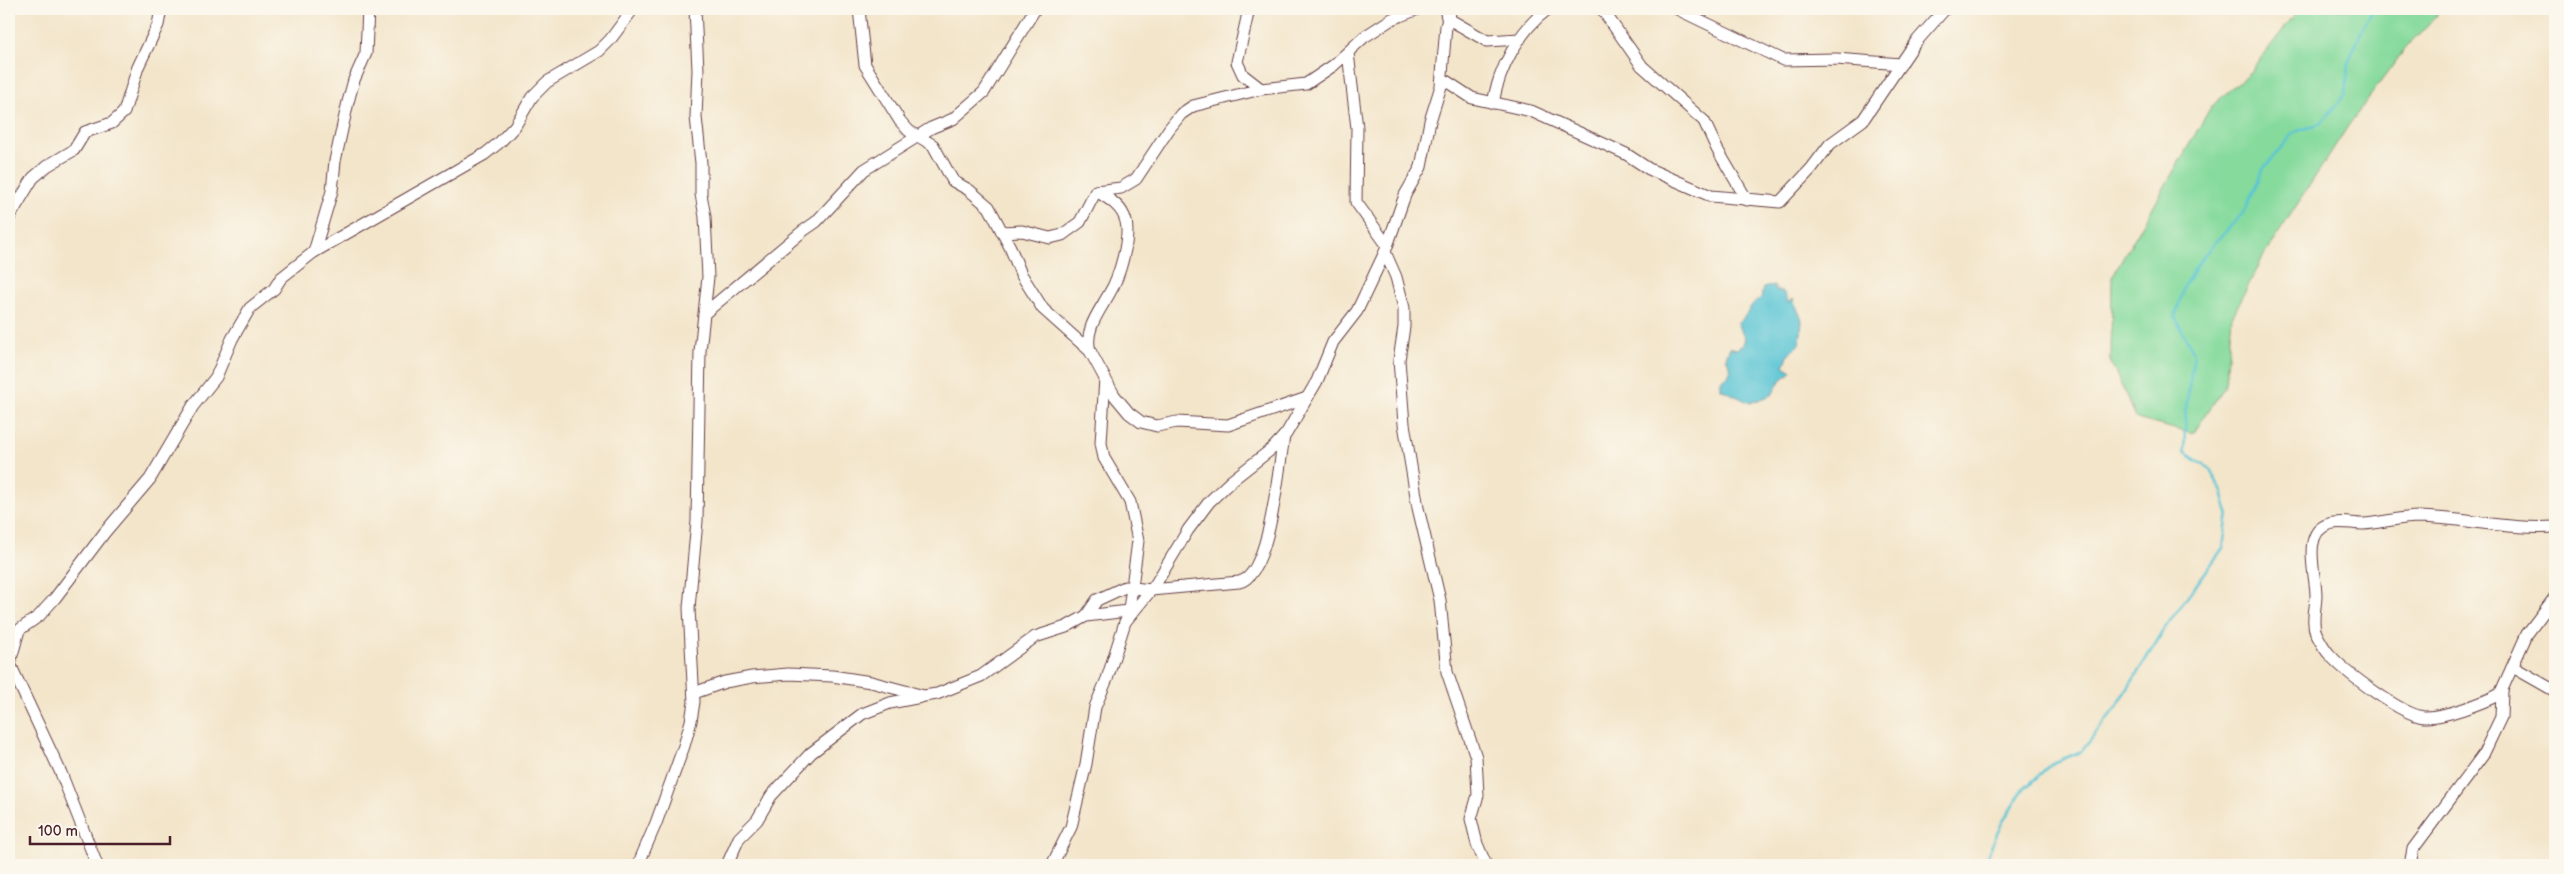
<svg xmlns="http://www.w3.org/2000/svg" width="2564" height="874" font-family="'Balsamiq Sans',sans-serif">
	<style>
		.green { fill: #85da9c; stroke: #687c64 }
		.water { fill: #5ac5d5; stroke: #527280 }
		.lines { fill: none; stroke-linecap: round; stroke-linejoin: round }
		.stream { stroke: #5ac5d5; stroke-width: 2.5 }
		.minor-casing { stroke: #633d43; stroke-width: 13 }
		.minor { stroke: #fff; stroke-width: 11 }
	</style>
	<rect width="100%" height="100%" fill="#fbf7ec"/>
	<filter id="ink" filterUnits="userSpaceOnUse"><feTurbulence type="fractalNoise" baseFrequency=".02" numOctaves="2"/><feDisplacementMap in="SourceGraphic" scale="10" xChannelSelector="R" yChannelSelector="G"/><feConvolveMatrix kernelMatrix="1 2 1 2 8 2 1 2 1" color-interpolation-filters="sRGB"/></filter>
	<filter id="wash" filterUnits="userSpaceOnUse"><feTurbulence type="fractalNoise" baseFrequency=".0096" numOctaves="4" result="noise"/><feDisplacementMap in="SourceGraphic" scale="20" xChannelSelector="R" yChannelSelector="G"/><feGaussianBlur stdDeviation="1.12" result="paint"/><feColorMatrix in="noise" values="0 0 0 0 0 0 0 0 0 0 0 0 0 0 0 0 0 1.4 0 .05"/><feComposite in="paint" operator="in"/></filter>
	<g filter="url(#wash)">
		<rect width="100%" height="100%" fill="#f3e5ca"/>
		<!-- green -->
		<path class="green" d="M2299,9H2443L2407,46L2348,126L2263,257L2232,317L2225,386L2193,434L2137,419L2111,363L2112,277L2211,107L2252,70Z"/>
		<!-- water -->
		<path class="water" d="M1774,285L1776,290L1784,293L1789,303L1793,299L1802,320L1800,344L1789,353L1784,366L1792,371L1779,382L1772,395L1750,403L1721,389V380L1728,376L1731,369L1726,357L1730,347L1736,349L1743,345L1745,338L1737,324C1748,316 1750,304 1761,298L1763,288Z"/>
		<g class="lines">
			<!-- stream -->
			<path class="stream" d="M1983,865L2002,823L2022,791L2051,764L2082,751L2117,706L2167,625L2223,548L2228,513L2222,492L2210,469L2184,452L2186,408L2194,353L2175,317L2185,284L2203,256L2243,213L2265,166L2295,132L2321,123L2346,93L2348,63L2365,23L2374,9"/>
		</g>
	</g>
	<g filter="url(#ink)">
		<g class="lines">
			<defs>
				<g id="minor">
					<path d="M859,9L865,65L900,121L909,131L933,145L953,181L969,190L989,207L1010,247L1021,274L1043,309L1090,351L1114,395L1129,413L1141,422L1157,426L1177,422L1228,425L1307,398"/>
					<path d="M1249,9L1237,62L1243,75L1261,89"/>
					<path d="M1602,9L1642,66L1704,121L1717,149L1747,200"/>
					<path d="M1677,9L1783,60L1836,59L1901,64"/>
					<path d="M1446,13L1447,18L1487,41L1520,39"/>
					<path d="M1348,53L1357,128L1356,202L1387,245"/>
					<path d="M1443,79L1472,98L1531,111L1626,154L1649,169L1711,196L1780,202L1811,169L1830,144L1863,120L1915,43L1945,9"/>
					<path d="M1493,103C1499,69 1519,30 1548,9"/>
					<path d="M9,218L33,178L47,166L74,150L85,132L112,123L124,112L138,67L158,25L161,9"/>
					<path d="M1002,232L1022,231L1050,238L1062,235L1080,222L1096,191L1121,188L1136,179L1169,129L1181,114L1193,106L1261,89L1306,84L1334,65L1364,37L1392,19L1418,9"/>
					<path d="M314,252L332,191L335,161L348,102L354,80L366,53L368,9"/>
					<path d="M1385,252L1396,277L1404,308V327L1399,360L1404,424L1418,508L1440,600L1447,672L1476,757L1478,795L1471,819L1477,844L1486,865"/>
					<path d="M706,312L803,231L816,222L864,170L931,128L953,119L984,92L1035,9"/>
					<path d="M1090,351C1084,330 1099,312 1109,294C1119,278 1133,234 1124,216C1119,204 1106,197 1096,191"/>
					<path d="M1105,378L1101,443L1104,458L1130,502L1138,541L1128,617"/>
					<path d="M2555,527C2510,530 2464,518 2419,517C2400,517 2382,523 2363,524C2352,524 2340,520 2329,524C2301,532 2316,575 2316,595C2316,608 2311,621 2316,633C2320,641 2324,649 2330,655C2345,672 2402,715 2424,717C2443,718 2483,703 2500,694L2527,634L2555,597"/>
					<path d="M1086,616L1097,600L1125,587L1151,590L1239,582C1270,577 1279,465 1284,436"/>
					<path d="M9,662L61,773L97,865"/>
					<path d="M9,666L19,630L39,616L55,598L105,532L150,479L193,406L216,377L232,339L250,308L274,289L281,278L314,252L485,154L500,142L515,126L532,97L547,82L599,51L610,40L633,9"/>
					<path d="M2513,667L2555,691"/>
					<path d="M694,693L725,682L752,677L788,674L832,676L871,682L924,696L937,694L981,676L1035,637L1066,627L1086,616L1128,611"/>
					<path d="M638,865L656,823L684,746L691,721L694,702L689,608L697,521L700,351L708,277L705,217L701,194V163L696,117L698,70L695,9"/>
					<path d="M727,865L739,838L757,820L771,796L811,753L862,714L890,703L921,697"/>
					<path d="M1052,865L1071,827L1086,764L1095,707L1107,679L1125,622L1155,585L1188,530L1209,502L1231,481L1273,448L1286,434L1317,381L1333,342L1357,311L1385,252L1405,195L1421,167L1430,121L1441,86L1446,26L1451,9"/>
					<path d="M2410,865L2413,849L2483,755L2501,717L2502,691"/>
				</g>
			</defs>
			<!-- minor casing -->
			<use href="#minor" class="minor-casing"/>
			<!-- minor -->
			<use href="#minor" class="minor"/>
		</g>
	</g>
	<!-- margin -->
	<rect width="2564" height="874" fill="none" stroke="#fbf7ec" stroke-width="30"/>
	<!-- scale -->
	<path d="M30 836v8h140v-8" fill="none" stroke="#4a1f2b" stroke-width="2.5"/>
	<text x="38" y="836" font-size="15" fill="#4a1f2b" stroke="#fbf7ec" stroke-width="4" paint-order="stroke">100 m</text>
</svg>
